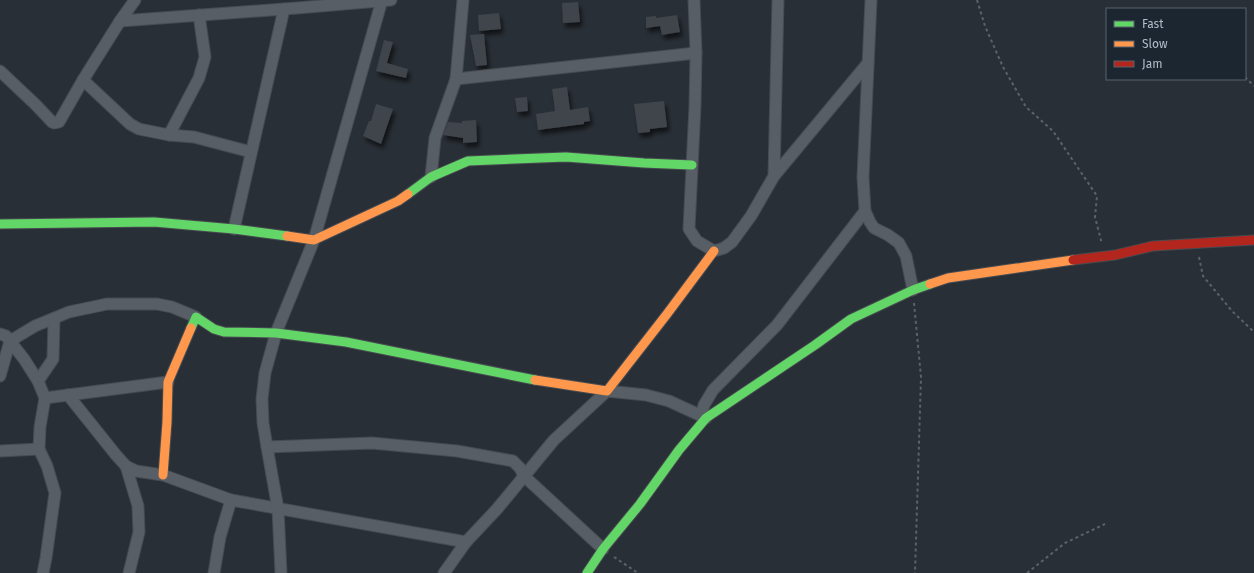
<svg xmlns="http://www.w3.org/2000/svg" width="1254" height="573" font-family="'Fira Sans',sans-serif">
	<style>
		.building { fill: #3f444b; filter: url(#shadow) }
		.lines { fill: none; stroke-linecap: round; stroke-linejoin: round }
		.street-casing { stroke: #474b51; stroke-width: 13 }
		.fast-casing { stroke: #474b51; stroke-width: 11 }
		.slow-casing { stroke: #474b51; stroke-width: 11 }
		.jam-casing { stroke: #474b51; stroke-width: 11 }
		.path { stroke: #5c6268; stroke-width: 2; stroke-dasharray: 3 3; stroke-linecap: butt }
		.street { stroke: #585e65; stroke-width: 11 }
		.fast { stroke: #63d668; stroke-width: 9 }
		.slow { stroke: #ff974d; stroke-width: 9 }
		.jam { stroke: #b3261e; stroke-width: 9 }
	</style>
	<defs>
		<filter id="shadow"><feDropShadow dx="2.5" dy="4.5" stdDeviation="2" flood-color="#0009"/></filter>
	</defs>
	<rect width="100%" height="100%" fill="#292f36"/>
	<!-- building -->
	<g class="building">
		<path d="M578,2L580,22L563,23L562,3Z"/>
		<path d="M499,13L501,29L479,31L478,15Z"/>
		<path d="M677,15L680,32L662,35L660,26L646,28V17L656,16V18Z"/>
		<path d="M484,34L487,65L476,66L470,35Z"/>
		<path d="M384,40L393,42L387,63L408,69L406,78L376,71Z"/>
		<path d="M567,87L570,110L588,107L590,121L584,122V124L538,130L536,114L555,111L552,89Z"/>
		<path d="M527,97L528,111L517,112L515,98Z"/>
		<path d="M664,101L667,127L650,129V132L638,133L634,104Z"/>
		<path d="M376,104L393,109L381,144L363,136L369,121H371Z"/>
		<path d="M476,120L477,142L463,143V138L443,135L448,122L462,123V121Z"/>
	</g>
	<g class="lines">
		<defs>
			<g id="street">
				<path d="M694,0L696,53L695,106L689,229L697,241L714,251L724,248L732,242L751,216L774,176L778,0"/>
				<path d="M871,0L863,177L865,211L870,222L874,228L888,235L899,243L906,256L913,290"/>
				<path d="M120,21L297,8L391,0"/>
				<path d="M0,71L36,105L52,122L54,123L59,122L83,80L120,21L135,0"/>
				<path d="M456,79L696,53"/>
				<path d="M83,80L130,124L139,129L169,135L194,137L251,152"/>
				<path d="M169,135L199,78L205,57L199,15"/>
				<path d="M774,176L868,63"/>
				<path d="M431,177L435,138L456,79L463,0"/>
				<path d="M234,229L284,9"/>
				<path d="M0,334L6,336L24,359L38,381L45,398L40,427L39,449L47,466L55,493L46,558L43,573"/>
				<path d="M0,376L10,341L35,326L69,312L107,304H157L172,307L196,317"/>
				<path d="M38,381L53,359L54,319"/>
				<path d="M68,395L116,455L126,466L136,471L163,475L231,500L220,537L214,573"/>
				<path d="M45,398L168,382"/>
				<path d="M701,416L704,405L713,390L777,325L865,211"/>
				<path d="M267,447L372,443L457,451L513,461L520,468L524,476L603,549"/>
				<path d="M0,451L39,449"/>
				<path d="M126,466L138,506L139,532L129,573"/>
				<path d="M231,500L466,542"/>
				<path d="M281,573L278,509L267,447L263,423L262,399L265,373L276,333L314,240L382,0"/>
				<path d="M444,573L466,542L497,509L554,440L607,391L646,395L669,401L706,418"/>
			</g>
			<g id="fast">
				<path d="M408,194L431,177L468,161L566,157L644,163L692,165"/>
				<path d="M0,224L154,222L234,229L287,236"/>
				<path d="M191,328L196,317L214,329L224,332L276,333L346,342L535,380"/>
				<path d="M587,573L603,549L640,504L679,450L706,418L815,345L851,319L913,290L930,284"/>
			</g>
			<g id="slow">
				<path d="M287,236L314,240L398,201L408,194"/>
				<path d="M930,284L948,278L1073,260"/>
				<path d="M535,380L607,391L667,314L714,251"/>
				<path d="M163,475L167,422L168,382L191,328"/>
			</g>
			<path id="jam" d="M1073,260L1115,255L1153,246L1254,240"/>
		</defs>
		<!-- street casing -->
		<use href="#street" class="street-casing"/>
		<!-- fast casing -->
		<use href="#fast" class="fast-casing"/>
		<!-- slow casing -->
		<use href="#slow" class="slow-casing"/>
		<!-- jam casing -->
		<use href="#jam" class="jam-casing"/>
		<!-- path -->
		<g class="path">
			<path d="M977,0L985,26L1003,67L1026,107L1053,131L1097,196L1095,217L1102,244"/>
			<path d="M1245,77L1254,86"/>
			<path d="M1199,257L1203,276L1232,311L1254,332"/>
			<path d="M914,303L921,377L915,573"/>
			<path d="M614,557L638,573"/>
			<path d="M1027,573L1065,543L1105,524"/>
		</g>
		<!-- street -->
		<use href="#street" class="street"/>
		<!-- fast -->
		<use href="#fast" class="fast"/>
		<!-- slow -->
		<use href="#slow" class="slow"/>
		<!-- jam -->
		<use href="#jam" class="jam"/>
	</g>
	<!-- legend -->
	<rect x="1106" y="8" width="140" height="72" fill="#1c2631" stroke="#58626d"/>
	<rect x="1114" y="21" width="20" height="6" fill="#63d668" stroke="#58626d"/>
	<text x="1142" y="28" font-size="12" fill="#b2bcc8">Fast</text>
	<rect x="1114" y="41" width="20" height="6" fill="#ff974d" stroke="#58626d"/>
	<text x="1142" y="48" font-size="12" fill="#b2bcc8">Slow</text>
	<rect x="1114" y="61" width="20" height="6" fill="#b3261e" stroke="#58626d"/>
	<text x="1142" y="68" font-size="12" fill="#b2bcc8">Jam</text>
</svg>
